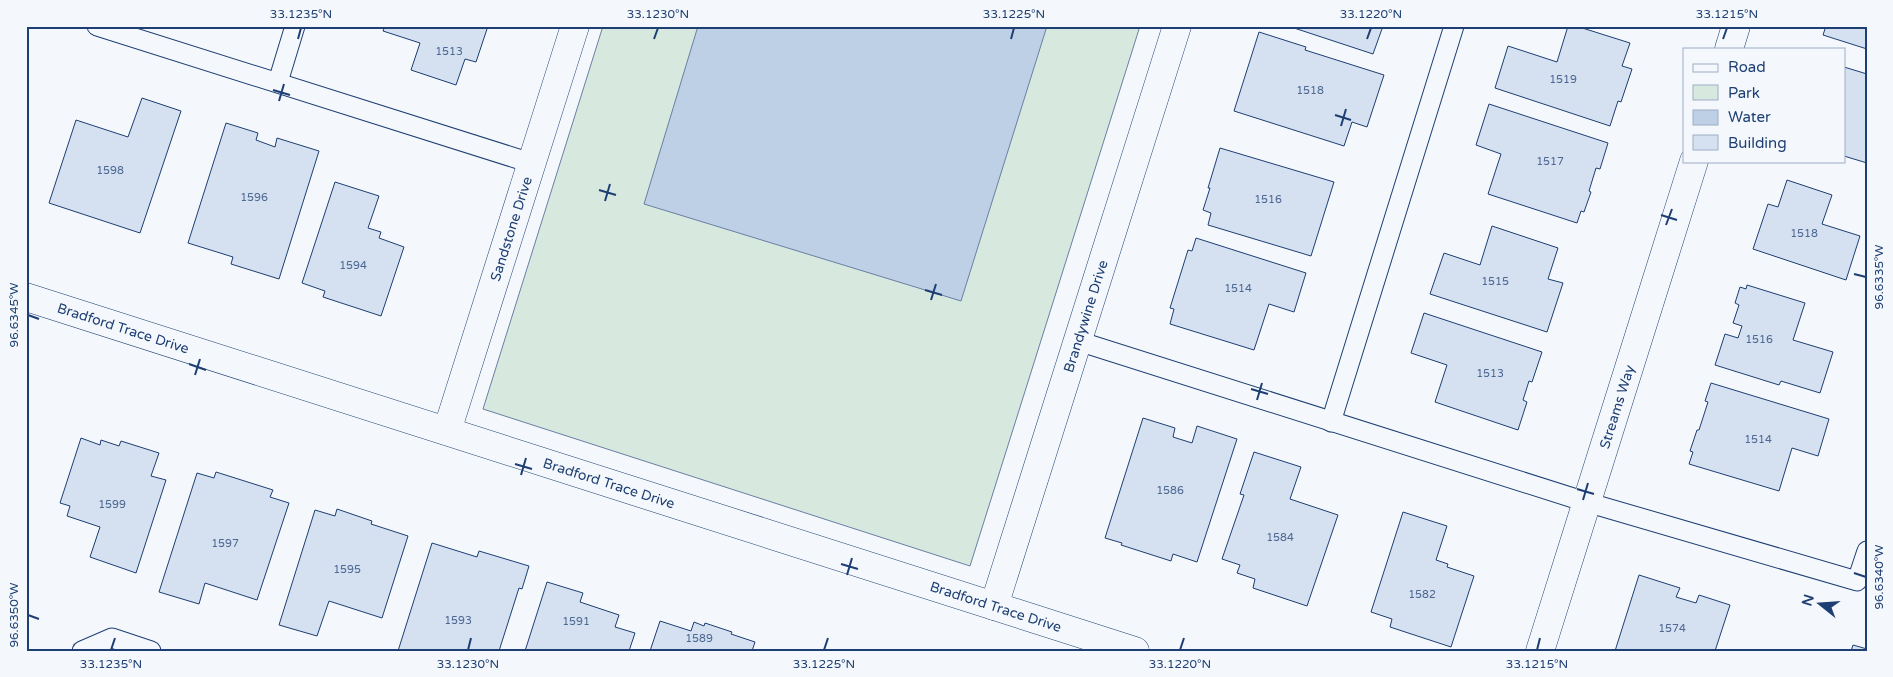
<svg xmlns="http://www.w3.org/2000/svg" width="1893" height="677" font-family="'Varela Round',sans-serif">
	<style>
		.green { fill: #d7e8df; stroke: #687fa3 }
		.water { fill: #bed0e5; stroke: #687fa3 }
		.building { fill: #d5e0f0; stroke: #1d3f73 }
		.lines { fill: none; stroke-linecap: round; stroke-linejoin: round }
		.service-casing { stroke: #1d3f73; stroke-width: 21 }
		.minor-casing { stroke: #1d3f73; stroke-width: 29 }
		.service { stroke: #f4f7fb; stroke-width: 19 }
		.minor { stroke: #f4f7fb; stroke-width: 28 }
		.ticks { fill: none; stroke: #1d3f73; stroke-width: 2 }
		.labels { text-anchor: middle; stroke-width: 4; stroke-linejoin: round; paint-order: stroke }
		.number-label { font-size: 11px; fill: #4b6792 }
		.street-label { font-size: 14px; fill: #1d3f73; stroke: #f4f7fb }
		.neatline { fill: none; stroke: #1d3f73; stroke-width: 2 }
		.ticks-label { font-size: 12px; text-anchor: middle; fill: #1d3f73 }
	</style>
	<rect width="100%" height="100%" fill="#f4f7fb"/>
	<!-- green -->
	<path class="green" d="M603,26H1140L970,566L483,409Z"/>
	<!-- water -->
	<path class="water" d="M698,26H1047L961,301L644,204Z"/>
	<!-- building -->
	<g class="building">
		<path d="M385,26H488L476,62L465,59L456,85L411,70L420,43L383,31Z"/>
		<path d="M1288,26H1383L1373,54Z"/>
		<path d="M1568,26H1576L1630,43L1622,66L1632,69L1621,102L1618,101L1610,126L1495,88L1508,46L1557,62Z"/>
		<path d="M1826,26H1867V49L1823,35Z"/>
		<path d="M1259,32L1306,47L1305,50L1384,75L1367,127L1352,122L1344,146L1234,111Z"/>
		<path d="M1844,67L1867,74V163L1844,156Z"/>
		<path d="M142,98L181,111L140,233L49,203L76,120L128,137Z"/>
		<path d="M1489,104L1608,143L1600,169L1596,168L1589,191L1591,192L1584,212L1581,211L1577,223L1488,194L1501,154L1476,145Z"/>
		<path d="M226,123L258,133L256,140L275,147L277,138L319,151L279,279L231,264L233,257L188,243Z"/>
		<path d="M1220,148L1334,182L1311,256L1208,225L1211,213L1203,210L1210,188H1208Z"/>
		<path d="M1787,180L1832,195L1822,224L1860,236L1846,280L1753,249L1768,204L1778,207Z"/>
		<path d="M335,182L379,196L368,228L381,232L379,238L404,247L381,316L323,297L325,291L302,283Z"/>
		<path d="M1492,226L1558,248L1548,279L1563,283L1547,332L1430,294L1444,253L1480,265Z"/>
		<path d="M1196,238L1306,273L1294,312L1269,304L1254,350L1170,324L1174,309L1170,308L1188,250L1192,251Z"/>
		<path d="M1747,285L1805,303L1793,340L1833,352L1820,393L1781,381L1779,385L1715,365L1725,334L1738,338L1742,326L1733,323L1739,305L1735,303L1740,287L1746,289Z"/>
		<path d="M1424,313L1542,352L1532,382L1529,381L1523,400L1527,402L1518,430L1435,402L1447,365L1411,353Z"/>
		<path d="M1711,383L1829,419L1818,456L1792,448L1779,491L1689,464L1693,452L1690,451L1697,430H1699L1708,402L1705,401Z"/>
		<path d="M1143,418L1175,428L1173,437L1192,443L1197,426L1237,439L1197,562L1173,554L1171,561L1121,545L1122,543L1105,538Z"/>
		<path d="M81,438L100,445L101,440L119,446L121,441L159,453L151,476L166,480L136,573L90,557L100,527L67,516L70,506L60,503Z"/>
		<path d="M1254,452L1301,467L1290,499L1338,515L1307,606L1253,588L1255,579L1237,573L1240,565L1222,559L1244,495L1240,494Z"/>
		<path d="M216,472L273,490L270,497L289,503L257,600L205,583L199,604L159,592L197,473L214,478Z"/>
		<path d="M337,509L372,521L371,524L408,536L382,618L329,601L317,636L279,625L315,510L335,516Z"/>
		<path d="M1403,512L1447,526L1436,560L1448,564L1447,567L1474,576L1451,647L1390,627L1392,619L1371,612Z"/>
		<path d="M432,543L477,557L479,551L529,566L522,589L519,588L499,651H398Z"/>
		<path d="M1639,575L1680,588L1676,597L1696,603L1699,595L1730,605L1715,651H1615Z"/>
		<path d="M547,582L583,593L580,602L619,615L615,627L635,633L629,651H525Z"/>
		<path d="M660,621L691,631L694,622L704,626L705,623L732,632L731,634L755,642L752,651H650Z"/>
		<path d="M1853,645L1867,649V651H1851Z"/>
	</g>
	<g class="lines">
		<defs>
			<g id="service">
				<path d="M97,26L531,163"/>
				<path d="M278,82L295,26"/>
				<path d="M1078,341L1586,502L1857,581L1867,551"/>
				<path d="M1331,422L1454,26"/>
				<path d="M82,651L112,638L151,651"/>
			</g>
			<g id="minor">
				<path d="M1729,49L1736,26"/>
				<path id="s1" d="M26,297L1135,651"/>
				<path id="s2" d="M447,431L575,26"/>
				<path id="s3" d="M994,606L1177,26"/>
				<path id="s4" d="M1540,651L1694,161"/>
			</g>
		</defs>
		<!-- service casing -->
		<use href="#service" class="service-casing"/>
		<!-- minor casing -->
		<use href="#minor" class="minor-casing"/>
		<!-- service -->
		<use href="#service" class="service"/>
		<!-- minor -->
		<use href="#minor" class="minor"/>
	</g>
	<!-- ticks -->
	<path class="ticks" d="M298,39L301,28M654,39L658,28M1011,39L1014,28M1367,39L1371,28M1723,39L1727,28M273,90L290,95M279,101L284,84M1335,115L1351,120M1341,126L1346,109M599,190L616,195M605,201L610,184M1661,215L1677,220M1666,225L1672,209M1854,274L1866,277M925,290L942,295M931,300L936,284M28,315L39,319M189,364L206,370M195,375L200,359M1251,389L1268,394M1257,400L1262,383M515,464L532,469M521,475L526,458M1577,489L1594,494M1583,500L1588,483M841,564L858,569M1854,573L1866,577M847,575L852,558M28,615L39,619M111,650L115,638M468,650L471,638M824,650L828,638M1180,650L1184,638M1537,650L1540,638"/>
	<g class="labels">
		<!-- number labels -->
		<g class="number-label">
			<text x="449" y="55">1513</text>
			<text x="1563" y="83">1519</text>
			<text x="1310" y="94">1518</text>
			<text x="1550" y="165">1517</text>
			<text x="110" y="174">1598</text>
			<text x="254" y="201">1596</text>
			<text x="1268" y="203">1516</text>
			<text x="1804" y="237">1518</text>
			<text x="353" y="269">1594</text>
			<text x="1495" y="285">1515</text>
			<text x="1238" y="292">1514</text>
			<text x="1759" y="343">1516</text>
			<text x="1490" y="377">1513</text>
			<text x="1758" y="443">1514</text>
			<text x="1170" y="494">1586</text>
			<text x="112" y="508">1599</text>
			<text x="1280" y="541">1584</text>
			<text x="225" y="547">1597</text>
			<text x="347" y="573">1595</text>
			<text x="1422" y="598">1582</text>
			<text x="458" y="624">1593</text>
			<text x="576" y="625">1591</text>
			<text x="1672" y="632">1574</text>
			<text x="699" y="642">1589</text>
		</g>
		<!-- street labels -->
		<g class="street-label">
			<text dy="5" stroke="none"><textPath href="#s2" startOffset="212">Sandstone Drive</textPath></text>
			<text dy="5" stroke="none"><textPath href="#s3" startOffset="304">Brandywine Drive</textPath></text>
			<text dy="5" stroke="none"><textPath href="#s1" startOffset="102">Bradford Trace Drive</textPath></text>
			<text dy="5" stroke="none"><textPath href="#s4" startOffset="256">Streams Way</textPath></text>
			<text dy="5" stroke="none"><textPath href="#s1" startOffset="612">Bradford Trace Drive</textPath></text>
			<text dy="5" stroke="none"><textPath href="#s1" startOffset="1018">Bradford Trace Drive</textPath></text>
		</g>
	</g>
	<!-- border -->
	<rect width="1893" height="677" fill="none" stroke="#f4f7fb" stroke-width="55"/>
	<!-- legend -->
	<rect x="1683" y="48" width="162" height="115" fill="#f4f7fb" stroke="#9eadc5"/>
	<rect x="1693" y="64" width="25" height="8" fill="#f4f7fb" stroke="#9eadc5"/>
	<text x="1728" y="72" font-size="15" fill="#1d3f73">Road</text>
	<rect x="1693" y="85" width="25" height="15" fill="#d7e8df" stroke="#9eadc5"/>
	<text x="1728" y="98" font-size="15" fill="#1d3f73">Park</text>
	<rect x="1693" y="110" width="25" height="15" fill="#bed0e5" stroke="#9eadc5"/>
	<text x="1728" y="122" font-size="15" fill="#1d3f73">Water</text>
	<rect x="1693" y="135" width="25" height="15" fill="#d5e0f0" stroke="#9eadc5"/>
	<text x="1728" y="148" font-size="15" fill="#1d3f73">Building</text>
	<!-- north arrow -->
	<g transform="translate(1820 604) rotate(287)" stroke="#f4f7fb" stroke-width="4" paint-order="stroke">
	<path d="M0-4L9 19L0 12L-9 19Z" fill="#1d3f73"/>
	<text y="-8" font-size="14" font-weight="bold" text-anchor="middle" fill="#1d3f73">N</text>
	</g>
	<rect x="28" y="28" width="1838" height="622" class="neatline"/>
	<g class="ticks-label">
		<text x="301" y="18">33.1235°N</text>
		<text x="658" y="18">33.1230°N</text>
		<text x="1014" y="18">33.1225°N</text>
		<text x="1371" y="18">33.1220°N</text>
		<text x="1727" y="18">33.1215°N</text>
		<text transform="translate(1879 277) rotate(-90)" y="4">96.6335°W</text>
		<text transform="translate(14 315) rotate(-90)" y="4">96.6345°W</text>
		<text transform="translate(1879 577) rotate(-90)" y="4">96.6340°W</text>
		<text transform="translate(14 615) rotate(-90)" y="4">96.6350°W</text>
		<text x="111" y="668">33.1235°N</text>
		<text x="468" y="668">33.1230°N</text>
		<text x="824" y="668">33.1225°N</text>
		<text x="1180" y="668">33.1220°N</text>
		<text x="1537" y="668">33.1215°N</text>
	</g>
</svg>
